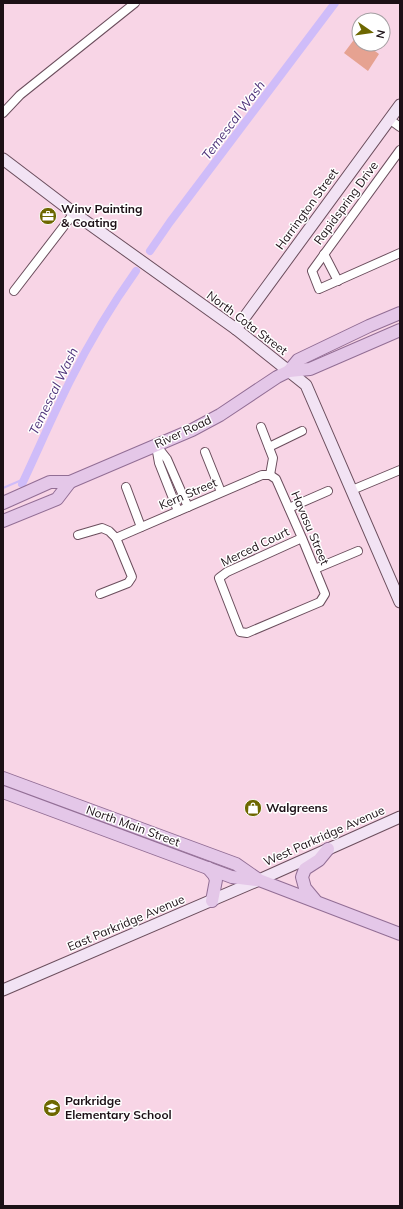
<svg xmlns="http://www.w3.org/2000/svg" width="403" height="1209" font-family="Mulish,sans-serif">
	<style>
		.green { fill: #e6a291 }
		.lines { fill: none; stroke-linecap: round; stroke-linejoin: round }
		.stream { stroke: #cfbcf9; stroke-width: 2 }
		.canal { stroke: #cfbcf9; stroke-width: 8 }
		.street-casing { stroke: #6b4e5d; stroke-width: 10 }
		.secondary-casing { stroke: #6b4e5d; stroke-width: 13 }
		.primary-casing { stroke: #926e95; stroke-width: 14 }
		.street { stroke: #fff; stroke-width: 8 }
		.secondary { stroke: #f2e3f4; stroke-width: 11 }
		.primary { stroke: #e4c7e8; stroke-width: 12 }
		.labels { text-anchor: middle; stroke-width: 3; stroke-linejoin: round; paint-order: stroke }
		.street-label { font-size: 12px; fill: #1c1016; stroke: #fff }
		.poi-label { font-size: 12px; font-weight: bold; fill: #1c1016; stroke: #fff; text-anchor: start }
		.water-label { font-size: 13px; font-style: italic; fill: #50357b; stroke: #fff }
	</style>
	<rect width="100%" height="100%" fill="#f8d5e6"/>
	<!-- green -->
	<path class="green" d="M356,37L359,39V44H365L379,54L368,71L344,53Z"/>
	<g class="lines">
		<!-- stream -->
		<path class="stream" d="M3,488L24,479"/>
		<!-- canal -->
		<g class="canal">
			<path d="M150,251L170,222L335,3"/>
			<path d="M22,484C38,450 53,415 70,381C89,343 111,306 136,271"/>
		</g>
		<defs>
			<g id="street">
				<path d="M3,113L20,95L135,3"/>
				<path d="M389,119L400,127"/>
				<path d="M400,150L312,271L319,289L400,253"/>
				<path d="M324,254L338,281"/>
				<path d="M14,291L74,213"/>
				<path d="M261,427L273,458L270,475"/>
				<path d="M156,445L167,459L188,507"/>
				<path d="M156,446L159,463L178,511"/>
				<path d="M269,447L302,431"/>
				<path d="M205,452L221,492"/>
				<path d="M270,475L276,479L302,538L325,594L320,602L247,633L240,632L219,578L227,572L302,538"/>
				<path d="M126,487L141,527"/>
				<path d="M352,490L400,470"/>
				<path d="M289,508L328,491"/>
				<path d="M78,535L102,528L109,531L116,538L132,577L128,583L100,594"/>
				<path d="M116,538L262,475H270"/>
				<path d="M315,569L358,551"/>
			</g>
			<g id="secondary">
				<path d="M3,159L74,213L236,329L306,385L400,602"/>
				<path d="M236,329L400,105"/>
				<path d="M3,990L259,880L400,817"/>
			</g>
			<g id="primary">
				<path d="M289,371L298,360L369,326L400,313"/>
				<path d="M3,503L50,482H70L192,430L220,415L277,377L289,371L310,369L400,330"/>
				<path d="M3,521L57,499L70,482"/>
				<path d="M3,778L236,864L259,880L400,934"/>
				<path d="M3,792L232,877L256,880"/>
				<path d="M208,868L214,875L216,880L212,901"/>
				<path d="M315,900L305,888L302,877L305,869L319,860L328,849"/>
			</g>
		</defs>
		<!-- street casing -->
		<use href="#street" class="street-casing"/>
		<!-- secondary casing -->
		<use href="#secondary" class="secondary-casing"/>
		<!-- primary casing -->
		<use href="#primary" class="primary-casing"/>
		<!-- street -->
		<use href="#street" class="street"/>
		<!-- secondary -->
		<use href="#secondary" class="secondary"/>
		<!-- primary -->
		<use href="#primary" class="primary"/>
	</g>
	<!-- icons -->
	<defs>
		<symbol id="office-disc" viewBox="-11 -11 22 22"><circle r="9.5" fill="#6d6700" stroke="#fff"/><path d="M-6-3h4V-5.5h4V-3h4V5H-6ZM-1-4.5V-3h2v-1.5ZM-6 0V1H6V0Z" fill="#fff"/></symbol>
		<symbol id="shop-disc" viewBox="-11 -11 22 22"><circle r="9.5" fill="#6d6700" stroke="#fff"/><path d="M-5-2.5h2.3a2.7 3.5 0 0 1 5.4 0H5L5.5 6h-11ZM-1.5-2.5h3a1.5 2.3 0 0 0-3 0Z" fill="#fff"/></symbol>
		<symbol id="school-disc" viewBox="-11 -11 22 22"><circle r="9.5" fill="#6d6700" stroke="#fff"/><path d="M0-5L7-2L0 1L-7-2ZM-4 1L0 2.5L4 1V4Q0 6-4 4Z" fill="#fff"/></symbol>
	</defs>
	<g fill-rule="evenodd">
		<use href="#office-disc" x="38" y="206" width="20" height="20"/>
		<use href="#shop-disc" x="243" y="798" width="20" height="20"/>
		<use href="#school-disc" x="42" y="1098" width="20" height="20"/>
	</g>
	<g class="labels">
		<!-- street labels -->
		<g class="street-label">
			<text transform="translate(346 203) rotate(-54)" y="4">Rapidspring Drive</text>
			<text transform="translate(307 209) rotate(-54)" y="4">Harrington Street</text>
			<text transform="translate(247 323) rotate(37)" y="4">North Cota Street</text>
			<text transform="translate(183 432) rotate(-25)" y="4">River Road</text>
			<text transform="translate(188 494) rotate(-23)" y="4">Kern Street</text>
			<text transform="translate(310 528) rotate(67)" y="4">Havasu Street</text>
			<text transform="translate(255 547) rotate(-26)" y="4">Merced Court</text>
			<text transform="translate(133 826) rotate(20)" y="4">North Main Street</text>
			<text transform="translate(324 836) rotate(-24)" y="4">West Parkridge Avenue</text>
			<text transform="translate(126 923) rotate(-23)" y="4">East Parkridge Avenue</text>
		</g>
		<!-- poi labels -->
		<g class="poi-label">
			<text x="61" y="213">Winv Painting<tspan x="61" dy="14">&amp; Coating</tspan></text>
			<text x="266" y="812">Walgreens</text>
			<text x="65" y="1105">Parkridge<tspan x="65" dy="14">Elementary School</tspan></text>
		</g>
		<!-- water labels -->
		<g class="water-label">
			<text transform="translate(233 120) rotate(-53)" y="5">Temescal Wash</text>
			<text transform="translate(53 391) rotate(-64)" y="5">Temescal Wash</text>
		</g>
	</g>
	<!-- border -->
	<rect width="403" height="1209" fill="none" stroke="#1c1016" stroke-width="8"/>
	<!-- north arrow -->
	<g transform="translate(371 32) rotate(103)"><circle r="19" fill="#ffffff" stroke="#a49fa2"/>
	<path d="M0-3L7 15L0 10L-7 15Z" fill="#6d6700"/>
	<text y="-6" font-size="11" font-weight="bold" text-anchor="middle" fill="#1c1016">N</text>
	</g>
</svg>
